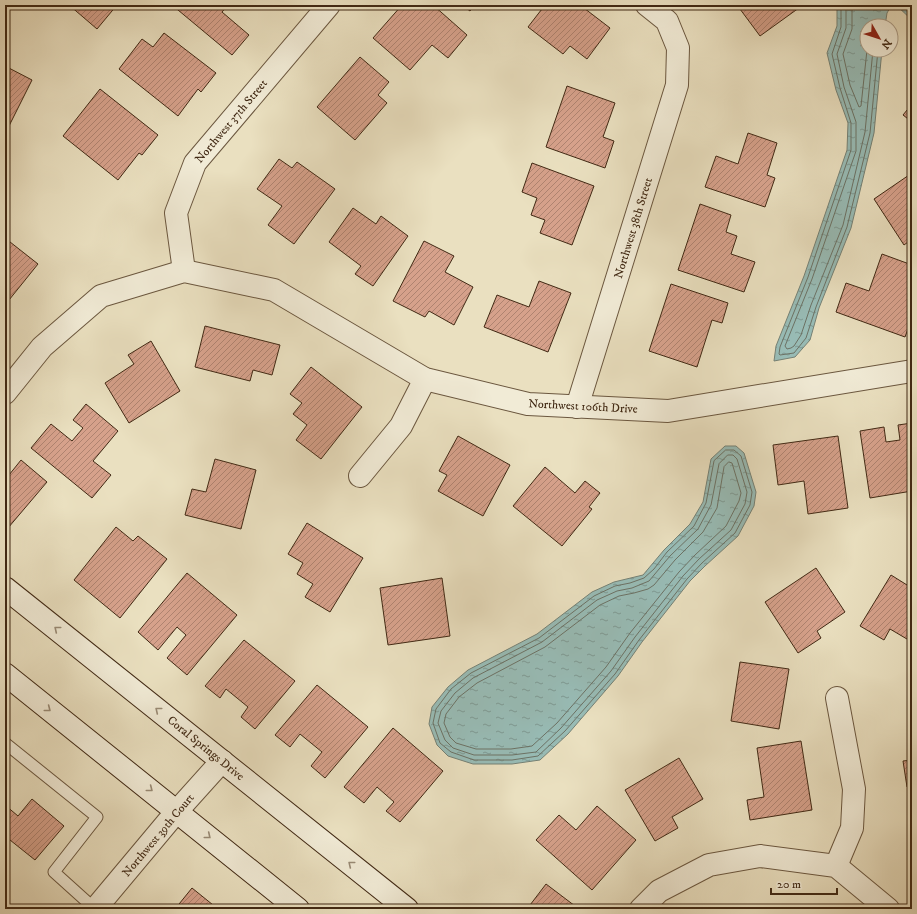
<svg xmlns="http://www.w3.org/2000/svg" width="917" height="914" font-family="'IM FELL DW Pica',serif">
	<style>
		.water { fill: url(#water-ripples); stroke: #758175 }
		.lines { fill: none; stroke-linecap: round; stroke-linejoin: round }
		.shore { stroke: #6c7265; stroke-width: 1 }
		.building { fill: url(#building-hatch); stroke: #412914 }
		.service-casing { stroke: #6b573f; stroke-width: 13 }
		.minor-casing { stroke: #6b573f; stroke-width: 24 }
		.secondary-casing { stroke: #412914; stroke-width: 24 }
		.service { stroke: #f1ebd6; stroke-width: 11 }
		.minor { stroke: #f1ebd6; stroke-width: 22 }
		.secondary { stroke: #f1ebd6; stroke-width: 22 }
		.oneway { stroke: #998a75 }
		.labels { text-anchor: middle; stroke-width: 4; stroke-linejoin: round; paint-order: stroke }
		.street-label { font-size: 12px; fill: #412914; stroke: #f1ebd6 }
	</style>
	<defs>
		<pattern id="water-ripples" width="26" height="14" patternUnits="userSpaceOnUse"><rect width="26" height="14" fill="#98bcb6"/><path d="M2 4q2-2 4 0t4 0M15 11q2-2 4 0t4 0" fill="none" stroke="#7e9993"/></pattern>
		<pattern id="building-hatch" width="6" height="6" patternUnits="userSpaceOnUse"><rect width="6" height="6" fill="#d6a18b"/><path d="M-1 1l2-2M0 6l6-6M5 7l2-2" fill="none" stroke="#af8370"/></pattern>
	</defs>
	<rect width="100%" height="100%" fill="#eae0c0"/>
	<filter id="stains"><feTurbulence type="fractalNoise" baseFrequency=".005" numOctaves="4"/><feColorMatrix values="0 0 0 0 .2 0 0 0 0 .09 0 0 0 0 .02 0 0 0 .5 -.17"/></filter>
	<radialGradient id="worn" r=".72"><stop offset=".6" stop-color="#630" stop-opacity="0"/><stop offset="1" stop-color="#630" stop-opacity=".3"/></radialGradient>
	<!-- water -->
	<g class="water">
		<path d="M837,5H912V20L897,6H891L887,13L885,26H867V50H882L874,133L851,228L819,308L810,340L795,357L774,361L776,346L804,276L847,150L848,123L836,90L827,53L837,26Z"/>
		<path d="M725,446H736L744,453L756,492L754,506L738,536L705,566L690,581L642,642L618,676L568,734L540,760L512,764H473L448,756L437,745L429,724L432,707L448,687L468,670L537,634L592,592L614,582L643,575L664,550L690,524L703,502L711,459Z"/>
	</g>
	<g class="lines">
		<!-- shore -->
		<g class="shore">
			<path d="M841,5V27L832,54L840,88L851,123V150L808,277L780,347L779,354L780,355L794,353L806,338L816,307L847,227L870,133L878,50"/>
			<path d="M846,5V28L837,54L844,87L856,122V151L812,279L785,346L787,349L791,348L794,346L801,335L811,305L843,225L865,132L873,50"/>
			<path d="M852,5V29L843,54L850,85L859,107L861,106L867,50"/>
			<path d="M726,450H734L741,456L752,492L750,505L735,533L702,563L687,579L639,640L615,674L565,731L538,756L512,760H474L451,752L440,743L433,723L436,709L451,689L471,673L539,638L594,596L615,586L630,583L644,578L654,569L667,552L694,526L706,503L714,461Z"/>
			<path d="M728,455H733L737,459L747,492L745,504L731,530L699,559L683,576L635,637L611,671L561,728L536,752L512,755H474L453,748L445,740L438,723L441,711L455,693L473,678L542,642L597,600L617,591L632,588L649,581L670,556L698,529L711,505L719,464Z"/>
			<path d="M729,462L732,463L741,493L739,501L726,526L695,555L679,572L630,633L606,667L557,723L532,746L511,749H476L456,743L450,737L444,723L446,714L459,697L477,683L545,647L600,605L619,596L634,593L648,589L654,585L675,560L703,532L717,508L724,467Z"/>
		</g>
	</g>
	<!-- building -->
	<g class="building">
		<path d="M69,5H117L97,29Z"/>
		<path d="M172,5H228L222,12L249,35L232,55Z"/>
		<path d="M402,5H433L467,35L448,58L432,45L410,70L373,38Z"/>
		<path d="M462,5H475L470,11Z"/>
		<path d="M545,5H580L610,28L587,59L570,46L563,54L528,27Z"/>
		<path d="M737,5H803L760,36Z"/>
		<path d="M164,33L216,73L201,92L198,89L178,116L119,69L142,39L153,47Z"/>
		<path d="M360,57L389,82L378,95L387,103L355,140L317,107Z"/>
		<path d="M5,66L32,80L5,134Z"/>
		<path d="M567,86L615,103L603,137L614,141L605,168L546,147Z"/>
		<path d="M100,89L158,135L142,155L139,153L118,180L63,136Z"/>
		<path d="M912,104V122L903,115Z"/>
		<path d="M748,133L777,143L767,175L775,178L765,207L705,187L716,156L738,164Z"/>
		<path d="M279,159L292,168L297,162L335,189L294,244L268,225L282,206L257,189Z"/>
		<path d="M532,163L594,186L572,245L540,233L545,220L531,215L537,198L522,192Z"/>
		<path d="M912,173V239L904,245L874,199Z"/>
		<path d="M700,204L731,215L726,232L737,236L731,254L755,262L744,292L678,270Z"/>
		<path d="M353,208L376,224L381,216L408,236L373,286L355,274L361,266L329,242Z"/>
		<path d="M5,238L38,264L5,305Z"/>
		<path d="M424,241L454,256L445,272L473,287L454,325L429,311L425,317L393,301Z"/>
		<path d="M882,254L912,265V318L905,337L836,312L846,283L869,291Z"/>
		<path d="M539,281L571,293L548,352L484,327L497,295L529,307Z"/>
		<path d="M671,284L728,303L722,323L712,320L697,367L649,351Z"/>
		<path d="M205,326L280,345L272,375L253,370L250,381L195,367Z"/>
		<path d="M151,341L180,391L129,423L105,383L134,364L128,355Z"/>
		<path d="M311,367L362,407L321,459L296,440L307,425L293,414L302,403L290,394Z"/>
		<path d="M86,404L118,431L93,461L111,475L92,498L31,448L51,424L72,441L83,428L73,420Z"/>
		<path d="M912,423V491L870,498L860,431L884,427L886,442L900,440L898,425Z"/>
		<path d="M458,436L510,465L483,516L438,491L447,475L439,471Z"/>
		<path d="M838,436L848,508L808,514L804,481L778,485L773,445Z"/>
		<path d="M215,459L256,470L241,529L185,515L192,489L206,492Z"/>
		<path d="M21,460L47,482L8,528L5,525V480Z"/>
		<path d="M545,467L575,493L585,481L600,493L589,507L592,509L562,546L513,506Z"/>
		<path d="M307,523L363,558L330,612L305,597L313,584L297,574L303,563L288,554Z"/>
		<path d="M116,527L133,541L138,536L167,559L120,618L74,580Z"/>
		<path d="M816,568L845,612L817,631L821,638L798,653L765,602Z"/>
		<path d="M187,573L237,615L187,675L167,658L186,635L177,627L158,650L138,632Z"/>
		<path d="M891,575L907,585L912,577V642L890,629L884,640L860,626Z"/>
		<path d="M442,578L450,636L388,645L380,588Z"/>
		<path d="M244,640L295,681L255,729L241,717L248,707L226,689L220,698L205,686Z"/>
		<path d="M740,662L789,669L779,729L731,721Z"/>
		<path d="M317,685L368,727L325,778L311,766L322,752L300,734L290,747L275,735Z"/>
		<path d="M393,728L443,771L400,822L386,811L394,802L377,787L364,803L344,787Z"/>
		<path d="M801,741L812,810L750,820L747,800L764,797L757,748Z"/>
		<path d="M679,758L703,799L672,817L678,828L655,841L625,790Z"/>
		<path d="M912,760V787H907L903,761Z"/>
		<path d="M32,799L64,826L35,860L5,836V805L18,816Z"/>
		<path d="M597,806L636,840L592,890L536,840L559,815L576,830Z"/>
		<path d="M546,884L579,909H527Z"/>
		<path d="M192,888L218,909H175Z"/>
	</g>
	<g class="lines">
		<defs>
			<path id="service" d="M5,743L97,817L54,872L95,909"/>
			<g id="minor">
				<path d="M184,271L176,213L195,163L329,5"/>
				<path d="M5,393L42,347L101,296L184,271L274,290L425,379L528,404L668,411L912,371"/>
				<path d="M577,407L677,85L678,48L667,21L647,5"/>
				<path d="M360,476L401,426L425,379"/>
				<path d="M836,866L852,828L854,789L837,698"/>
				<path d="M95,909L177,811L222,761"/>
				<path d="M641,909L659,891L709,865L760,856L836,866L888,909"/>
			</g>
			<g id="secondary">
				<path d="M5,588L407,909"/>
				<path d="M5,674L298,909"/>
			</g>
		</defs>
		<!-- service casing -->
		<use href="#service" class="service-casing"/>
		<!-- minor casing -->
		<use href="#minor" class="minor-casing"/>
		<!-- secondary casing -->
		<use href="#secondary" class="secondary-casing"/>
		<!-- service -->
		<use href="#service" class="service"/>
		<!-- minor -->
		<use href="#minor" class="minor"/>
		<!-- secondary -->
		<use href="#secondary" class="secondary"/>
	</g>
	<!-- one-way arrows -->
	<defs><path id="oneway-chevron" d="M-2-3.5L2.5 0L-2 3.5" fill="none" stroke-width="1.6" stroke-linecap="round" stroke-linejoin="round"/></defs>
	<g class="oneway">
		<use href="#oneway-chevron" transform="translate(57 629) rotate(-141)"/>
		<use href="#oneway-chevron" transform="translate(48 709) rotate(38)"/>
		<use href="#oneway-chevron" transform="translate(158 710) rotate(-141)"/>
		<use href="#oneway-chevron" transform="translate(150 789) rotate(38)"/>
		<use href="#oneway-chevron" transform="translate(208 836) rotate(39)"/>
		<use href="#oneway-chevron" transform="translate(351 864) rotate(-141)"/>
	</g>
	<g class="labels">
		<!-- street labels -->
		<g class="street-label">
			<text transform="translate(231 121) rotate(-50)" y="4">Northwest 37th Street</text>
			<text transform="translate(633 228) rotate(-73)" y="4">Northwest 38th Street</text>
			<text transform="translate(583 406) rotate(3)" y="4">Northwest 106th Drive</text>
			<text transform="translate(206 748) rotate(39)" y="4">Coral Springs Drive</text>
			<text transform="translate(158 835) rotate(-50)" y="4">Northwest 39th Court</text>
		</g>
	</g>
	<!-- margin -->
	<rect width="917" height="914" fill="none" stroke="#eae0c0" stroke-width="20"/>
	<rect x="6" y="6" width="905" height="902" fill="none" stroke="#412914" stroke-width="2"/>
	<rect x="10" y="10" width="897" height="894" fill="none" stroke="#412914"/>
	<!-- north arrow -->
	<g transform="translate(879 38) rotate(129)"><circle r="19" fill="#f1ebd6" stroke="#ab9d88"/>
	<path d="M0-3L7 15L0 10L-7 15Z" fill="#8f2418"/>
	<text y="-6" font-size="11" font-weight="bold" text-anchor="middle" fill="#412914">N</text>
	</g>
	<!-- scale -->
	<path d="M771 888v6h66v-6" fill="none" stroke="#412914" stroke-width="2"/>
	<text x="777" y="888" font-size="12" fill="#412914" stroke="#f1ebd6" stroke-width="3" paint-order="stroke">20 m</text>
	<rect width="100%" height="100%" filter="url(#stains)"/>
	<rect width="100%" height="100%" fill="url(#worn)"/>
</svg>
